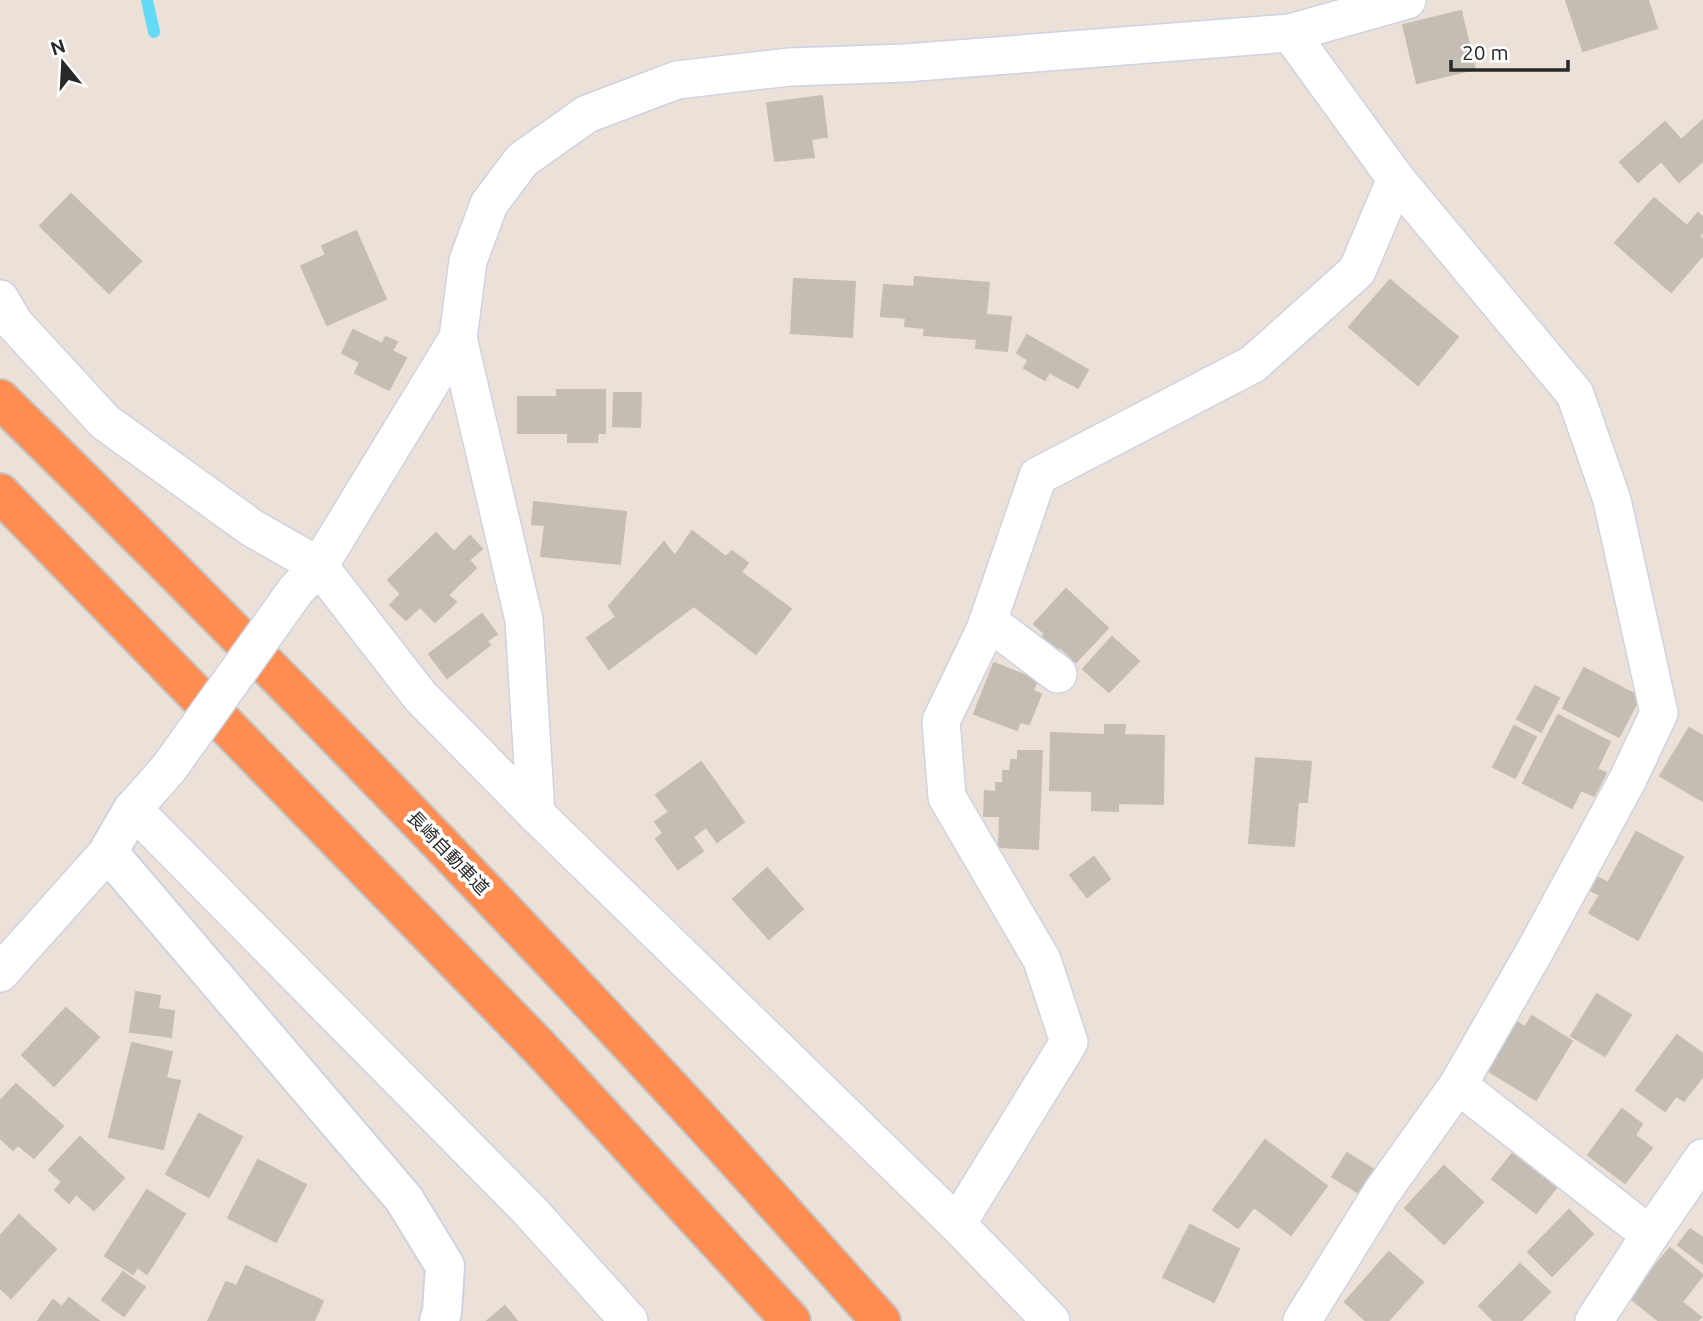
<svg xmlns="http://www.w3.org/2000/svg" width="1703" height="1321" font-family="Ubuntu,'Noto Sans JP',sans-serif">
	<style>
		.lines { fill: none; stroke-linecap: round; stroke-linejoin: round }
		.stream { stroke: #63dbf6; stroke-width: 12 }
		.building { fill: #c3bdb4; stroke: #c7bdb2; stroke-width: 2 }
		.street-casing { stroke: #cdd3e2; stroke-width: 40 }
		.secondary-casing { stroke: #cdd3e2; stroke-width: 42 }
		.highway-casing { stroke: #c3c3c3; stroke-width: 42 }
		.street { stroke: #fff; stroke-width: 37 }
		.secondary { stroke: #fff; stroke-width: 38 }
		.highway { stroke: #ff8c50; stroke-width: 38 }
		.street-bridge-casing { stroke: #cdd3e2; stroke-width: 40; stroke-linecap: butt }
		.street-bridge { stroke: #fff; stroke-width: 37 }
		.labels { text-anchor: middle; stroke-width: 7; stroke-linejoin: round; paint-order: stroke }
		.street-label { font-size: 18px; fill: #282828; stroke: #fff }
	</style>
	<rect width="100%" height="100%" fill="#ece1d8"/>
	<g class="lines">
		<!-- stream -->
		<path class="stream" d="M147,0L154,32"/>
	</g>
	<!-- building -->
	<g class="building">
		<path d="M1566,0H1648L1657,28L1583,51Z"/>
		<path d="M1461,11L1475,69L1417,83L1403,25Z"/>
		<path d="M822,96L827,137L811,139L814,157L775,161L767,103Z"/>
		<path d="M1703,120V161L1679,182L1661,161L1638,182L1620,162L1665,122L1681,140Z"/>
		<path d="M71,194L141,261L109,293L40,226Z"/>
		<path d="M1654,198L1687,226L1698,213L1703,218V232L1699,236L1703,240V255L1671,292L1615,243Z"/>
		<path d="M356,231L386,299L327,325L301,266L326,255L322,246Z"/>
		<path d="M915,277L989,283L986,315L1011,317L1007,351L976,348L977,339L924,335L925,328L905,326L906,318L881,316L884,285L914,287Z"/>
		<path d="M794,279L855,282L852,337L791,333Z"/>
		<path d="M1390,280L1458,337L1418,385L1349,327Z"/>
		<path d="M353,330L382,344L386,337L397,342L392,351L406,358L389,390L355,373L360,362L342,353Z"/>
		<path d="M1027,335L1088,370L1078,388L1049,372L1045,380L1024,368L1028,360L1017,353Z"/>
		<path d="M557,390H605V433H598L597,442H568V433H518V397H557Z"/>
		<path d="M614,393H641L640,427L613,426Z"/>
		<path d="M534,502L626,512L620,564L541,556L545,525L532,524Z"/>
		<path d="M692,531L726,557L732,551L748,563L741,572L791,609L756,654L694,606L609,669L587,638L616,617L609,606L664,542L675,556Z"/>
		<path d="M436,533L454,552L470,536L482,549L469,560L476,568L448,595L456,602L435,622L420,607L406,620L390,605L401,594L388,580Z"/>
		<path d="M1066,589L1108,628L1076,662L1060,647L1053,655L1038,641L1045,634L1034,624Z"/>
		<path d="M482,614L497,634L487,641L490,645L447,678L429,654Z"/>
		<path d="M1112,637L1139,661L1109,692L1083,669Z"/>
		<path d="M994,663L1037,680L1033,691L1041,694L1029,724L1020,722L1017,730L974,714Z"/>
		<path d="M1584,668L1640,697L1619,737L1563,708Z"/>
		<path d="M1535,686L1559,698L1541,732L1517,719Z"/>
		<path d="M1558,715L1610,742L1597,769L1606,773L1594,796L1581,790L1572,808L1523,783Z"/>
		<path d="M1105,725H1125L1124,735L1164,736L1163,804L1118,803V811L1092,810V791L1050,790L1051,733L1105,735Z"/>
		<path d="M1514,726L1536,737L1515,778L1493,767Z"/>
		<path d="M1689,728L1703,736V801L1660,776Z"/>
		<path d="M1018,751H1042L1038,849L999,847L1000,816H984L985,791L996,792V783H1003V771H1010L1011,760H1018Z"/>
		<path d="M1256,758L1311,762L1307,802H1298L1294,846L1249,843Z"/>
		<path d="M701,762L744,822L717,842L706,827L693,837L703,851L678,869L656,839L663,833L655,822L669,812L656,795Z"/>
		<path d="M1636,832L1683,857L1638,940L1589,913L1600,895L1590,890L1597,877L1608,883Z"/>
		<path d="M1094,857L1110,879L1087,897L1070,875Z"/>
		<path d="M767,868L803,909L769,939L733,899Z"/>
		<path d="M136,992L160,996L158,1009L174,1011L171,1037L130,1032Z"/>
		<path d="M1597,994L1631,1015L1605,1056L1571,1036Z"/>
		<path d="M66,1008L99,1037L54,1086L22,1055Z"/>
		<path d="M1532,1016L1572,1041L1536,1100L1485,1069L1515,1021L1525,1027Z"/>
		<path d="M1677,1035L1703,1054V1076L1684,1101L1676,1096L1665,1111L1636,1090Z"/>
		<path d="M132,1043L172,1052L166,1078L180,1081L163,1149L109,1137Z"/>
		<path d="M16,1084L63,1126L34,1158L18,1145L13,1150L0,1138V1101Z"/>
		<path d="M1622,1109L1642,1124L1635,1135L1652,1148L1625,1183L1588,1155Z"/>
		<path d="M199,1114L242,1137L209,1197L166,1174Z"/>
		<path d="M80,1137L124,1178L94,1210L76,1194L69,1203L55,1190L62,1182L49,1170Z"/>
		<path d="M1265,1140L1327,1186L1291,1235L1254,1207L1238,1228L1213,1210Z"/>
		<path d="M1347,1153L1378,1172L1364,1196L1332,1177Z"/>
		<path d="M1512,1154L1556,1188L1536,1213L1492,1179Z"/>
		<path d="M258,1160L306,1185L276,1242L228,1218Z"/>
		<path d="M1444,1166L1483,1202L1444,1244L1405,1208Z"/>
		<path d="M147,1190L185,1214L147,1274L137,1267L133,1274L105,1256Z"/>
		<path d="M1569,1210L1593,1234L1552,1276L1528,1252Z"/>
		<path d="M19,1215L56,1249L11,1298L0,1288V1236Z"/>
		<path d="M1190,1225L1239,1249L1214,1302L1163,1277Z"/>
		<path d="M1690,1229L1703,1238V1264L1678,1245Z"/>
		<path d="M1670,1248L1703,1275L1682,1302L1701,1317L1697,1321H1659L1629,1297Z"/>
		<path d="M1389,1252L1423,1282L1388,1321H1366L1345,1302Z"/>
		<path d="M1520,1264L1550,1292L1521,1321H1494L1479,1306Z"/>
		<path d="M246,1266L323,1301L314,1321H208L226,1282L237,1286Z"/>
		<path d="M123,1272L145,1287L124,1316L102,1300Z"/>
		<path d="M69,1298L99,1321H38L53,1300L62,1307Z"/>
		<path d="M505,1306L517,1321H487Z"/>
	</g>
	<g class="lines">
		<defs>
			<g id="street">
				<path d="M1290,33L1396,179L1575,394L1612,500L1659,713L1628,779L1536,949L1458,1085L1382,1192L1302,1321"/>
				<path d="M0,299L14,323L105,422L252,528L319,566L420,696L536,814L957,1224"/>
				<path d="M458,338L524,620L536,814"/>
				<path d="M296,590L319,566L458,338L468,261L489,204L522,160L587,114L677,80L790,67L905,63L1290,33L1407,0"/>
				<path d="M988,621L1058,674"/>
				<path d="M169,768L133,809L530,1211L629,1321"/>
				<path d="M0,973L108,852"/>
				<path d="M1458,1085L1650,1235L1594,1321"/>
				<path d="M1650,1235L1703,1158"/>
				<path d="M1051,1321L957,1224L1069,1042L1042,960L947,797L941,721L985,630L1038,476L1253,364L1357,271L1396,179"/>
			</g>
			<path id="secondary" d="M133,809L108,852L404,1199L445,1266L442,1312L439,1321"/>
			<g id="highway">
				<path d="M0,399C223,617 441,841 653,1069C731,1152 805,1237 881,1321"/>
				<path d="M0,493L540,1048L791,1321"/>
			</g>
		</defs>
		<!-- street casing -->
		<use href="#street" class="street-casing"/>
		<!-- secondary casing -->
		<use href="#secondary" class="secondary-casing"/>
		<!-- highway casing -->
		<use href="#highway" class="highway-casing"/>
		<!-- street -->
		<use href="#street" class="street"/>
		<!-- secondary -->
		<use href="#secondary" class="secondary"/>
		<!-- highway -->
		<use href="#highway" class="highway"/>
		<defs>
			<path id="street-bridge" d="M169,768L296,590"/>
		</defs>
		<!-- street-bridge casing -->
		<use href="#street-bridge" class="street-bridge-casing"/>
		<!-- street-bridge -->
		<use href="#street-bridge" class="street-bridge"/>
	</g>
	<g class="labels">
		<!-- street labels -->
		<g class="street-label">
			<text transform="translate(448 853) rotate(46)" y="6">長崎自動車道</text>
		</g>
	</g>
	<!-- north arrow -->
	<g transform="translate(63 63) rotate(342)" stroke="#ffffff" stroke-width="5" paint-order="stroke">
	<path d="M0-5L12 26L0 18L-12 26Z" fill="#282828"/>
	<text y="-10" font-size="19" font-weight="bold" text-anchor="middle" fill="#282828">N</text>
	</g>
	<!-- scale -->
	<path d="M1451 60v10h117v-10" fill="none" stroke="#282828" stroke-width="3.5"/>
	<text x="1462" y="60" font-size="21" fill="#282828" stroke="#ffffff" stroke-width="5" paint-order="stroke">20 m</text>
</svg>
